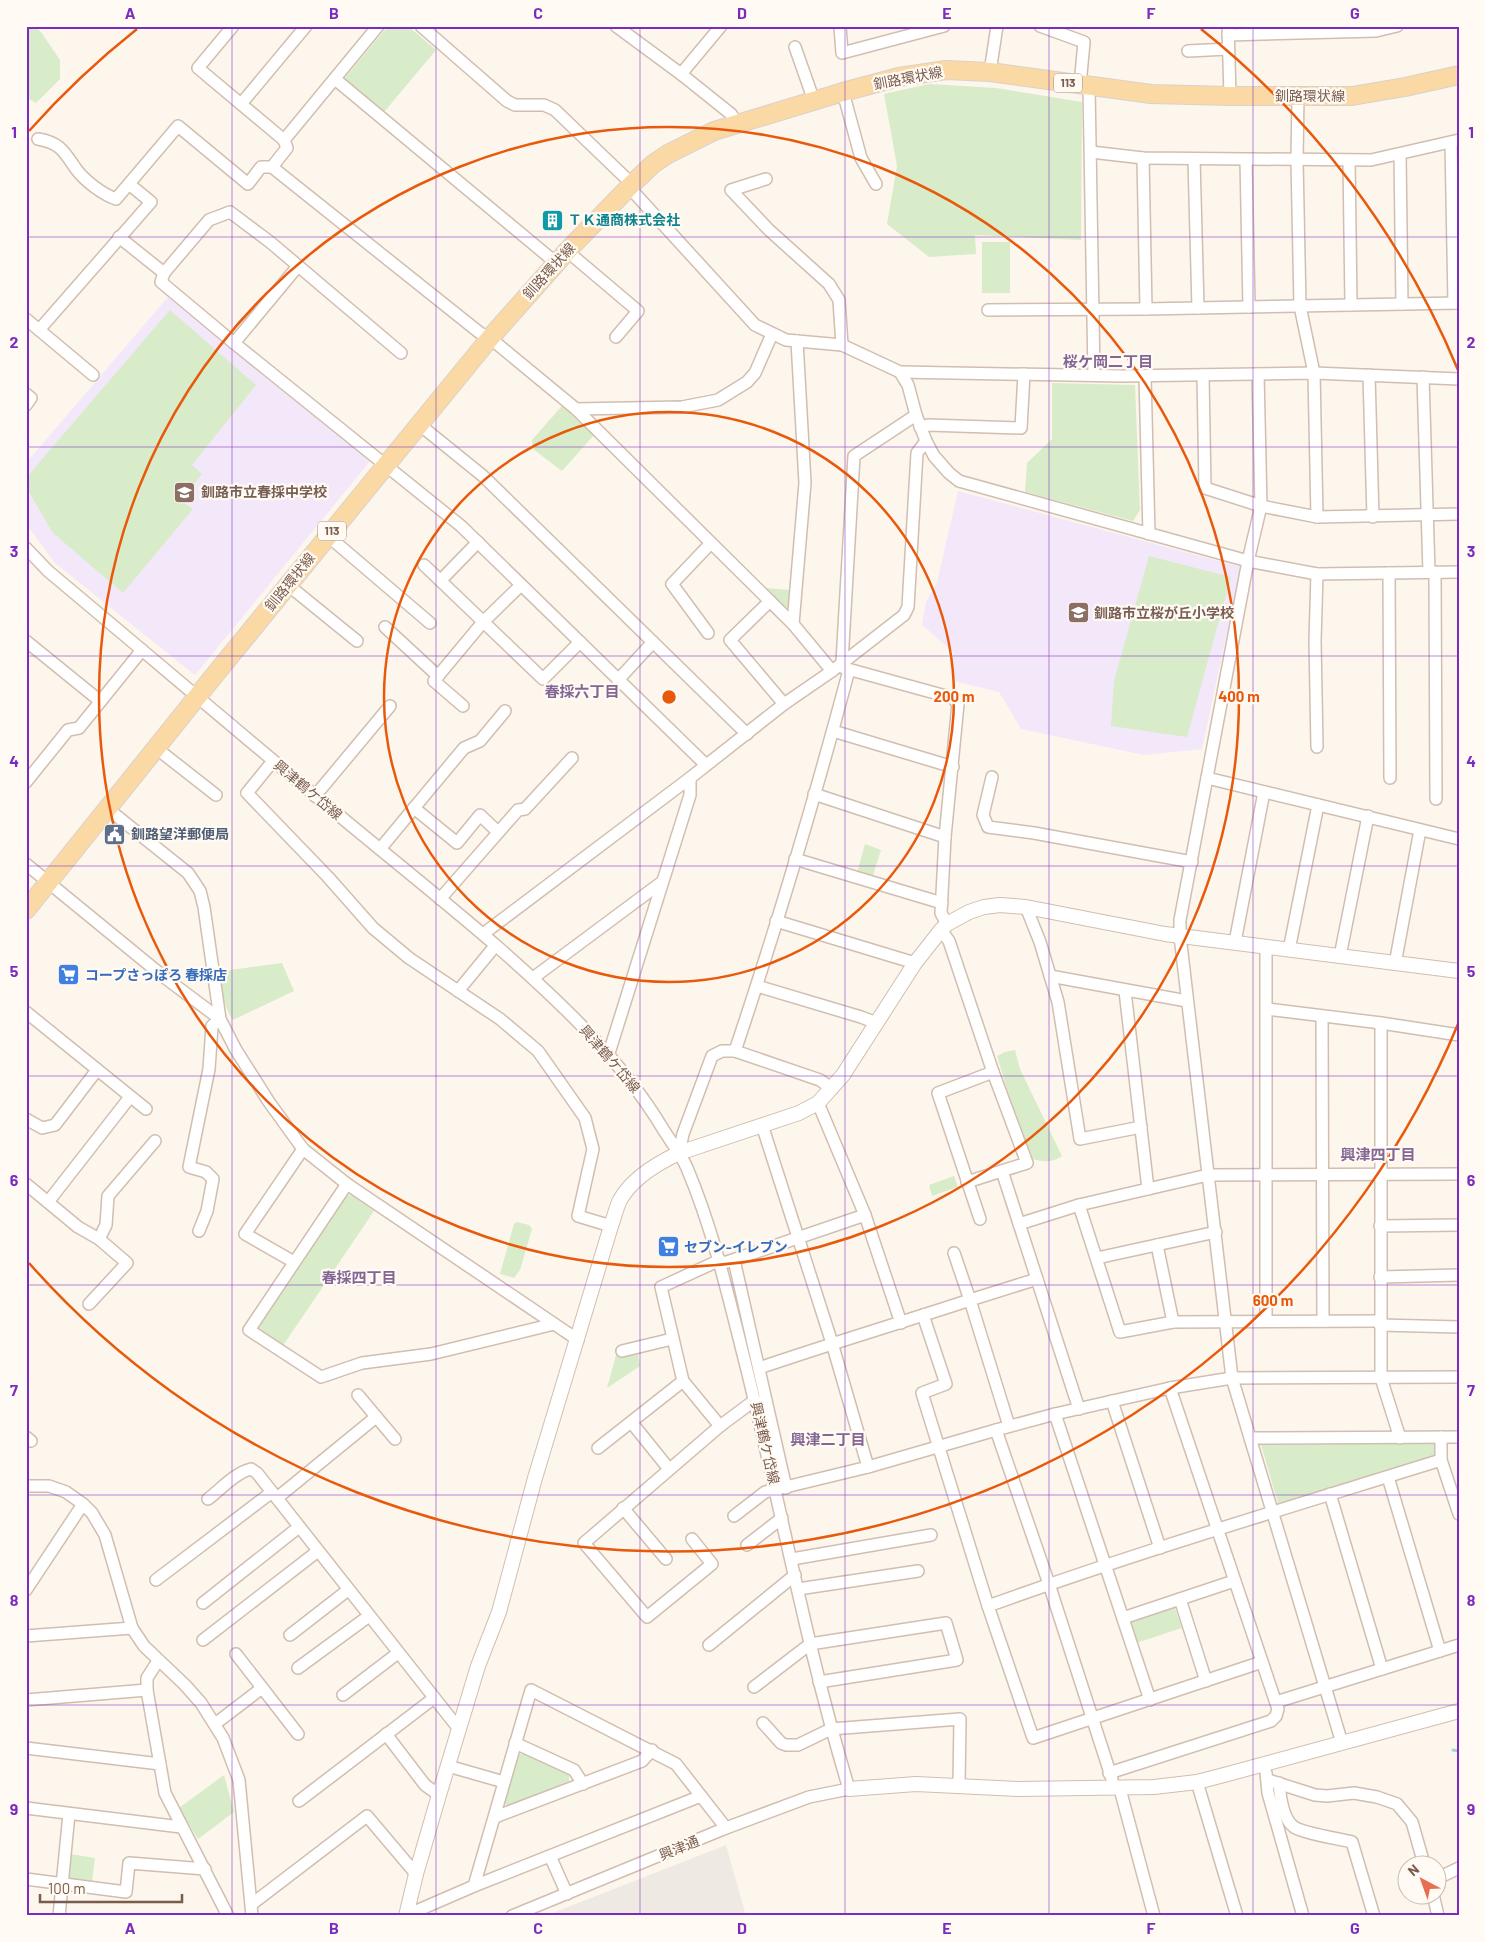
<svg xmlns="http://www.w3.org/2000/svg" width="1485" height="1942" font-family="Barlow,'Noto Sans JP',sans-serif">
	<style>
		.industrial { fill: #efe9e4 }
		.education { fill: #f3e8fa }
		.green { fill: #d8ecc9 }
		.lines { fill: none; stroke-linecap: round; stroke-linejoin: round }
		.stream { stroke: #a5d3da; stroke-width: 3 }
		.minor-casing { stroke: #d1beb0; stroke-width: 14 }
		.tertiary-casing { stroke: #d1beb0; stroke-width: 16 }
		.primary-casing { stroke: #dad1cd; stroke-width: 20 }
		.minor { stroke: #fff; stroke-width: 11 }
		.tertiary { stroke: #fff; stroke-width: 14 }
		.primary { stroke: #fbd9a5; stroke-width: 18 }
		.grid { fill: none; stroke: #7b2cbf; stroke-width: 1; stroke-opacity: 0.55 }
		.ring { fill: none; stroke: #e8590c; stroke-width: 2.5 }
		.labels { text-anchor: middle; stroke-width: 4.5; stroke-linejoin: round; paint-order: stroke }
		.shield { fill: #fffaf3; stroke: #a28b7f; stroke-width: 1 }
		.shield-label { font-size: 12px; font-weight: bold; fill: #7a5c4d }
		.street-label { font-size: 14px; fill: #7a5c4d; stroke: #fffaf3 }
		.culture-label { font-size: 14px; font-weight: bold; fill: #0d838f; stroke: #fffaf3; text-anchor: start }
		.education-label { font-size: 14px; font-weight: bold; fill: #785e54; stroke: #fffaf3; text-anchor: start }
		.service-label { font-size: 14px; font-weight: bold; fill: #4e5e75; stroke: #fffaf3; text-anchor: start }
		.shop-label { font-size: 14px; font-weight: bold; fill: #366cbe; stroke: #fffaf3; text-anchor: start }
		.neighbourhood-label { font-size: 15px; font-weight: bold; fill: #846695; stroke: #fffaf3 }
		.centre { fill: #e8590c; stroke: #fffaf3; stroke-width: 2.5 }
		.ring-label { font-size: 15px; text-anchor: middle; font-weight: bold; fill: #e8590c; stroke: #fffaf3; stroke-width: 4.5; stroke-linejoin: round; paint-order: stroke }
		.neatline { fill: none; stroke: #7b2cbf; stroke-width: 2 }
		.grid-label { font-size: 16px; text-anchor: middle; font-weight: bold; fill: #7b2cbf }
	</style>
	<rect width="100%" height="100%" fill="#fdf6ec"/>
	<!-- industrial -->
	<path class="industrial" d="M726,1845L746,1916H545Z"/>
	<!-- education -->
	<g class="education">
		<path d="M168,297L371,460L195,675L55,563L29,528L26,521V463Z"/>
		<path d="M958,491L1241,567L1202,749L1144,755L1021,729L999,692L954,681L953,652L922,625L926,602L937,582Z"/>
	</g>
	<!-- green -->
	<g class="green">
		<path d="M26,26H34L41,32L60,60V79L36,103L26,97Z"/>
		<path d="M388,26H408L436,50L384,112L344,79Z"/>
		<path d="M929,84L996,88L1082,102L1081,240L975,235L976,254L929,257L887,224L897,166L884,94Z"/>
		<rect x="982" y="242" width="28" height="51"/>
		<path d="M170,310L256,385L192,465L202,474L181,501L193,509L123,593L53,533L26,487V478Z"/>
		<path d="M1052,383L1135,385L1140,510L1133,521L1025,492L1027,463L1052,439Z"/>
		<path d="M562,406L594,435L562,471L533,449L532,440Z"/>
		<path d="M1149,556L1231,577L1187,737L1111,726L1114,681Z"/>
		<path d="M766,588L790,590L789,606L783,609L765,592Z"/>
		<path d="M865,844L881,850L872,878L857,873Z"/>
		<path d="M282,963L294,991L233,1020C225,1010 218,983 223,971Z"/>
		<path d="M1015,1050L1020,1069L1062,1156C1052,1163 1044,1162 1033,1159L1010,1099L997,1056L1005,1052Z"/>
		<path d="M954,1176L958,1187L932,1196L929,1185Z"/>
		<path d="M351,1195L374,1211L282,1347L259,1332L257,1326L345,1196Z"/>
		<path d="M517,1222L529,1225L532,1229L520,1270L514,1278L500,1274L514,1224Z"/>
		<path d="M637,1350L640,1366L607,1388L616,1355Z"/>
		<path d="M1433,1443L1436,1449L1434,1457L1278,1503L1261,1445Z"/>
		<path d="M1174,1606L1182,1628L1136,1643L1128,1621Z"/>
		<path d="M524,1753L569,1774V1784L510,1807L504,1803L517,1755Z"/>
		<path d="M224,1775L234,1812L198,1839L179,1808Z"/>
		<path d="M70,1854L95,1858L92,1882L67,1880Z"/>
	</g>
	<g class="lines">
		<!-- stream -->
		<path class="stream" d="M1453,1750L1459,1751"/>
		<defs>
			<g id="minor">
				<path d="M233,26L198,68L284,140"/>
				<path d="M378,26L284,140L287,148L272,167L480,333L490,338L576,409L793,624L832,671"/>
				<path d="M421,26L507,101L515,105H544L555,110L632,184"/>
				<path d="M616,26L681,74L731,114L738,125"/>
				<path d="M840,26L842,53L944,26"/>
				<path d="M1040,26L1084,42L1080,85"/>
				<path d="M1228,26L1230,96"/>
				<path d="M1228,35L1376,31L1397,26"/>
				<path d="M795,47L814,101"/>
				<path d="M1188,51L1228,49"/>
				<path d="M990,72L997,26"/>
				<path d="M681,74L721,26"/>
				<path d="M335,79L555,262"/>
				<path d="M1089,87L1094,375"/>
				<path d="M843,92L861,158L876,184"/>
				<path d="M1298,95L1297,160L1300,306L1314,373L1317,517"/>
				<path d="M241,104L306,26"/>
				<path d="M38,139C61,143 64,152 76,169C85,181 102,194 116,199L178,126L248,184L261,167H272"/>
				<path d="M1451,142L1454,303"/>
				<path d="M1091,152L1143,158L1371,160L1459,140"/>
				<path d="M1400,155L1402,304"/>
				<path d="M1143,158L1146,309"/>
				<path d="M1194,159L1198,308"/>
				<path d="M1246,160L1249,307"/>
				<path d="M1349,160L1351,305"/>
				<path d="M766,179L731,190L769,230L829,284L839,300L842,345"/>
				<path d="M629,187L755,325L786,340L842,345L900,372L908,385L916,415L926,441L934,456L949,473L959,481L1248,561L1317,574L1459,572"/>
				<path d="M119,237L164,273L161,282L234,343L461,526L706,765"/>
				<path d="M567,251L638,311L616,337"/>
				<path d="M164,273L209,220L230,212L270,242L401,353"/>
				<path d="M988,310L1146,309L1459,303"/>
				<path d="M26,319L93,375"/>
				<path d="M39,330L151,202L129,184"/>
				<path d="M234,343L298,266"/>
				<path d="M900,372L1121,376L1314,373L1459,379"/>
				<path d="M1258,374L1261,506L1248,561L1180,920V936L1232,1378L1342,1743"/>
				<path d="M1203,375L1205,488L1261,506L1317,517L1459,514"/>
				<path d="M1369,375L1373,517"/>
				<path d="M1145,376L1149,534"/>
				<path d="M1423,377L1429,572"/>
				<path d="M26,394L31,398L26,405"/>
				<path d="M576,409L682,407L718,400L747,382L755,373L772,334"/>
				<path d="M420,425L483,476L747,734"/>
				<path d="M920,427L928,425L1021,428L1024,374"/>
				<path d="M328,536L430,623"/>
				<path d="M26,548L48,571C146,653 243,736 341,817C394,861 448,904 500,949C561,1003 621,1059 663,1129C671,1142 681,1154 687,1168C714,1232 729,1299 746,1366C781,1507 807,1650 849,1789L809,1797L726,1828L512,1916"/>
				<path d="M424,565L543,679L580,642"/>
				<path d="M1435,572L1436,799"/>
				<path d="M1389,573L1390,778"/>
				<path d="M1317,574L1315,641L1317,747"/>
				<path d="M441,580L478,542"/>
				<path d="M288,585L357,641"/>
				<path d="M770,601L730,640L784,704"/>
				<path d="M793,624L805,483L797,341"/>
				<path d="M385,627L438,676L434,681L463,706"/>
				<path d="M708,633L672,584L711,543"/>
				<path d="M26,641L100,701"/>
				<path d="M842,662L854,456L916,415"/>
				<path d="M844,668L953,698L958,704L945,837L941,913L947,924"/>
				<path d="M438,676L483,622L521,585"/>
				<path d="M618,680L653,642"/>
				<path d="M833,731L953,767"/>
				<path d="M156,748L216,795"/>
				<path d="M273,761L247,793L328,877L373,928L409,958L500,1019L538,1051L585,1118L593,1149L578,1216L611,1226"/>
				<path d="M992,777L983,815L988,827L1034,833L1192,862"/>
				<path d="M1207,778L1459,839"/>
				<path d="M26,782L68,730L79,728L142,650"/>
				<path d="M814,794L945,837"/>
				<path d="M315,796L390,706"/>
				<path d="M108,809L188,873L200,891L204,907L220,1019L236,1050L269,1102L303,1149L347,1184L578,1340"/>
				<path d="M498,832L480,815L457,843L414,808L464,748L480,741L505,711"/>
				<path d="M380,849L414,808"/>
				<path d="M795,859L942,903"/>
				<path d="M26,864L164,977L220,1019L212,1026L209,1069L189,1167L206,1172L213,1179L207,1211L199,1231"/>
				<path d="M440,899L518,810L525,809L572,758"/>
				<path d="M1026,907L1040,942L1058,1002L1080,1139L1141,1127"/>
				<path d="M776,921L915,963"/>
				<path d="M941,930L949,941L993,1072L1027,1163L967,1182"/>
				<path d="M483,934L690,778L784,704L832,671L904,615L908,607L917,453L926,441"/>
				<path d="M1235,942L1264,792"/>
				<path d="M1289,950L1318,805"/>
				<path d="M1340,956L1368,816"/>
				<path d="M1395,964L1420,830"/>
				<path d="M1050,976L1187,1001"/>
				<path d="M533,978L662,882"/>
				<path d="M757,986L861,1017L877,1023"/>
				<path d="M458,991L495,946"/>
				<path d="M1125,991L1148,1189"/>
				<path d="M1267,1009L1381,1023L1459,1035"/>
				<path d="M26,1012L146,1109"/>
				<path d="M1322,1016L1323,1321"/>
				<path d="M1381,1023V1378L1400,1438"/>
				<path d="M735,1051C777,926 815,798 849,670"/>
				<path d="M609,1053L690,795V778"/>
				<path d="M818,1103L865,1215L901,1323"/>
				<path d="M26,1119L42,1128L55,1125L97,1070"/>
				<path d="M762,1125L832,1343L868,1467"/>
				<path d="M679,1153L683,1134L712,1056L722,1051H735L820,1080L832,1089"/>
				<path d="M1002,1171L1079,1409"/>
				<path d="M26,1184L78,1227L99,1239L127,1263L89,1304"/>
				<path d="M347,1184L249,1330L321,1377L362,1363L431,1354L554,1324"/>
				<path d="M48,1202L130,1097"/>
				<path d="M1079,1205L1120,1332L1173,1322L1380,1321"/>
				<path d="M980,1219L938,1093L993,1072"/>
				<path d="M1019,1224L1079,1205L1208,1175L1459,1174"/>
				<path d="M1380,1226L1459,1225"/>
				<path d="M99,1239L106,1225L108,1196L155,1141"/>
				<path d="M1157,1245L1173,1322"/>
				<path d="M954,1253L970,1300L1037,1279"/>
				<path d="M1097,1258L1216,1232"/>
				<path d="M720,1260L661,1287L683,1381L720,1426"/>
				<path d="M734,1260L786,1488"/>
				<path d="M294,1262L245,1234L303,1149"/>
				<path d="M727,1262L865,1215"/>
				<path d="M1380,1277L1459,1275"/>
				<path d="M923,1315L946,1384L922,1393L988,1606L1033,1738L1262,1662"/>
				<path d="M1266,1320V947"/>
				<path d="M1380,1325L1459,1327"/>
				<path d="M622,1351L672,1339"/>
				<path d="M759,1368C829,1344 900,1323 970,1300L1009,1426"/>
				<path d="M358,1395L395,1439"/>
				<path d="M1112,1401L1160,1548"/>
				<path d="M1055,1414L1150,1700"/>
				<path d="M632,1423L669,1469"/>
				<path d="M996,1430L1049,1584L1112,1779"/>
				<path d="M26,1437L31,1441"/>
				<path d="M1441,1437V1460L1459,1514"/>
				<path d="M1250,1438L1459,1437"/>
				<path d="M598,1448L683,1381"/>
				<path d="M1388,1477L1440,1651"/>
				<path d="M26,1486H49L66,1492L83,1504L92,1513L105,1535L132,1628L144,1646L185,1685L201,1703L223,1738L239,1780L252,1916"/>
				<path d="M1330,1494L1382,1669"/>
				<path d="M277,1498L376,1417"/>
				<path d="M208,1499C221,1489 235,1473 251,1469L257,1473L459,1729"/>
				<path d="M623,1508L666,1559"/>
				<path d="M734,1516L765,1492L868,1467L996,1430L1055,1414L1170,1388L1232,1378L1459,1377"/>
				<path d="M692,1539L712,1564L647,1617L584,1543L720,1426L755,1400"/>
				<path d="M747,1545L782,1518"/>
				<path d="M792,1559L931,1535"/>
				<path d="M156,1580L272,1492"/>
				<path d="M798,1589L918,1571"/>
				<path d="M26,1590L83,1504"/>
				<path d="M1180,1599L1206,1681"/>
				<path d="M203,1603L299,1527"/>
				<path d="M988,1606C1138,1552 1290,1507 1441,1460"/>
				<path d="M1123,1618L1234,1581"/>
				<path d="M290,1635L348,1590"/>
				<path d="M26,1636L132,1628"/>
				<path d="M203,1640L318,1551"/>
				<path d="M709,1645L795,1575"/>
				<path d="M236,1654L298,1734"/>
				<path d="M158,1661L147,1678V1690L165,1793L228,1916"/>
				<path d="M298,1668L369,1616"/>
				<path d="M754,1687L810,1644L946,1623L957,1660L819,1682"/>
				<path d="M343,1695L398,1653"/>
				<path d="M26,1700L147,1690"/>
				<path d="M1276,1702L1459,1645"/>
				<path d="M763,1723L781,1743L786,1745H798L831,1729L960,1719L959,1785"/>
				<path d="M215,1724L262,1688"/>
				<path d="M386,1734L425,1785L439,1795"/>
				<path d="M515,1743L574,1770L583,1784"/>
				<path d="M26,1748L160,1764"/>
				<path d="M448,1766L504,1782"/>
				<path d="M1109,1773L1271,1721L1276,1716L1278,1709L1170,1388"/>
				<path d="M1266,1773L1268,1793L1303,1916"/>
				<path d="M1268,1780L1315,1795L1327,1796L1354,1793L1377,1797L1397,1804L1412,1822L1424,1864"/>
				<path d="M1197,1782L1237,1916"/>
				<path d="M1279,1783C1280,1796 1283,1819 1294,1827C1302,1833 1340,1839 1352,1842L1374,1916"/>
				<path d="M1120,1789L1154,1916"/>
				<path d="M299,1801L434,1698"/>
				<path d="M26,1808L181,1827"/>
				<path d="M495,1817L642,1761L652,1750"/>
				<path d="M550,1856L567,1894"/>
				<path d="M1438,1878L1459,1868"/>
				<path d="M26,1879L126,1892L129,1863L205,1869"/>
				<path d="M474,1886L701,1796"/>
				<path d="M1433,1894L1438,1916"/>
				<path d="M252,1904L367,1816L416,1874"/>
				<path d="M407,1915L474,1886L531,1690L676,1764L726,1828"/>
				<path d="M59,1916L69,1814"/>
			</g>
			<g id="tertiary">
				<path d="M849,1789L916,1784L1018,1789L1154,1787L1197,1782L1224,1775L1459,1711"/>
				<path d="M406,1916L416,1874L439,1795L478,1666L499,1612L535,1478L611,1226C614,1218 616,1208 620,1200C632,1178 658,1163 679,1153L799,1113L818,1103L843,1075L915,963L941,930L947,924L969,912L984,907L1000,905L1026,907L1165,934L1459,971"/>
			</g>
			<path id="primary" d="M26,910L213,677L490,338L567,251L632,184L653,164L668,154L714,131L843,92L899,77L946,70L990,72L1151,94L1230,96H1352L1405,87L1459,75"/>
		</defs>
		<!-- minor casing -->
		<use href="#minor" class="minor-casing"/>
		<!-- tertiary casing -->
		<use href="#tertiary" class="tertiary-casing"/>
		<!-- primary casing -->
		<use href="#primary" class="primary-casing"/>
		<!-- minor -->
		<use href="#minor" class="minor"/>
		<!-- tertiary -->
		<use href="#tertiary" class="tertiary"/>
		<!-- primary -->
		<use href="#primary" class="primary"/>
	</g>
	<!-- grid -->
	<path class="grid" d="M232,26V1916M436,26V1916M640,26V1916M845,26V1916M1049,26V1916M1253,26V1916M26,237H1459M26,447H1459M26,656H1459M26,866H1459M26,1076H1459M26,1285H1459M26,1495H1459M26,1705H1459"/>
	<!-- distance rings -->
	<g class="ring">
		<circle cx="669" cy="697" r="285"/>
		<circle cx="669" cy="697" r="570"/>
		<path d="M1458 1024A854 854 0 0 1 29 1263M29 131A854 854 0 0 1 137 29M1201 29A854 854 0 0 1 1458 370"/>
	</g>
	<!-- icons -->
	<defs>
		<symbol id="building-square" viewBox="-11 -11 22 22"><rect x="-9" y="-9" width="18" height="18" rx="4" fill="#0f9aa8" stroke="#fffaf3"/><path d="M-4-6H4V6H1V3H-1V6H-4ZM-2.5-4.3h1.7v1.8h-1.7ZM.8-4.3h1.7v1.8H.8ZM-2.5-1h1.7V.8h-1.7ZM.8-1h1.7V.8H.8Z" fill="#fff"/></symbol>
		<symbol id="school-square" viewBox="-11 -11 22 22"><rect x="-9" y="-9" width="18" height="18" rx="4" fill="#8d6e63" stroke="#fffaf3"/><path d="M0-5L7-2L0 1L-7-2ZM-4 1L0 2.5L4 1V4Q0 6-4 4Z" fill="#fff"/></symbol>
		<symbol id="civic-square" viewBox="-11 -11 22 22"><rect x="-9" y="-9" width="18" height="18" rx="4" fill="#5c6f8a" stroke="#fffaf3"/><path d="M-.6-6.5H3V-4.5H.6V-3L4-1V1h2V6H-6V1h2V-1L-.6-3ZM-1.2 2.5V6h2.4V2.5Z" fill="#fff"/></symbol>
		<symbol id="supermarket-square" viewBox="-11 -11 22 22"><rect x="-9" y="-9" width="18" height="18" rx="4" fill="#3f7fe0" stroke="#fffaf3"/><path d="M-6-5.5h2.5l.6 2H6L4.5 2H-2.5L-4.4-4H-6ZM-1.5 3.2a1.3 1.3 0 1 0 .1 0ZM3 3.2a1.3 1.3 0 1 0 .1 0Z" fill="#fff"/></symbol>
	</defs>
	<g fill-rule="evenodd">
		<use href="#building-square" x="540" y="208" width="25" height="25"/>
		<use href="#school-square" x="172" y="480" width="25" height="25"/>
		<use href="#school-square" x="1066" y="600" width="25" height="25"/>
		<use href="#civic-square" x="102" y="822" width="25" height="25"/>
		<use href="#supermarket-square" x="56" y="962" width="25" height="25"/>
		<use href="#supermarket-square" x="656" y="1234" width="25" height="25"/>
	</g>
	<g class="labels">
		<!-- shield labels -->
		<g class="shield">
			<rect x="1054" y="73.5" width="28" height="19" rx="4"/>
			<rect x="318" y="521.5" width="28" height="19" rx="4"/>
		</g>
		<g class="shield-label">
			<text x="1068" y="87">113</text>
			<text x="332" y="535">113</text>
		</g>
		<!-- street labels -->
		<g class="street-label">
			<text transform="translate(908 78) rotate(-11)" y="5">釧路環状線</text>
			<text x="1310" y="101">釧路環状線</text>
			<text transform="translate(549 271) rotate(-48)" y="5">釧路環状線</text>
			<text transform="translate(290 582) rotate(-51)" y="5">釧路環状線</text>
			<text transform="translate(308 790) rotate(40)" y="5">興津鶴ケ岱線</text>
			<text transform="translate(610 1059) rotate(49)" y="5">興津鶴ケ岱線</text>
			<text transform="translate(765 1443) rotate(77)" y="5">興津鶴ケ岱線</text>
			<text transform="translate(679 1848) rotate(-22)" y="5">興津通</text>
		</g>
		<!-- culture labels -->
		<g class="culture-label">
			<text x="568" y="225">ＴＫ通商株式会社</text>
		</g>
		<!-- education labels -->
		<g class="education-label">
			<text x="201" y="497">釧路市立春採中学校</text>
			<text x="1094" y="618">釧路市立桜が丘小学校</text>
		</g>
		<!-- service labels -->
		<g class="service-label">
			<text x="131" y="839">釧路望洋郵便局</text>
		</g>
		<!-- shop labels -->
		<g class="shop-label">
			<text x="85" y="980">コープさっぽろ 春採店</text>
			<text x="684" y="1252">セブン-イレブン</text>
		</g>
		<!-- neighbourhood labels -->
		<g class="neighbourhood-label">
			<text x="1108" y="367">桜ケ岡二丁目</text>
			<text x="582" y="697">春採六丁目</text>
			<text x="1378" y="1160">興津四丁目</text>
			<text x="359" y="1283">春採四丁目</text>
			<text x="828" y="1445">興津二丁目</text>
		</g>
	</g>
	<circle cx="669" cy="697" r="8" class="centre"/>
	<g class="ring-label">
		<text x="954" y="702">200 m</text>
		<text x="1239" y="702">400 m</text>
		<text x="1273" y="1306">600 m</text>
	</g>
	<!-- border -->
	<rect width="1485" height="1942" fill="none" stroke="#fffaf3" stroke-width="55"/>
	<!-- north arrow -->
	<g transform="translate(1422 1880) rotate(319)"><circle r="24" fill="#fffaf3" stroke="#cabbb1"/>
	<path d="M0-4L9 19L0 12L-9 19Z" fill="#e76f51"/>
	<text y="-8" font-size="14" font-weight="bold" text-anchor="middle" fill="#7a5c4d">N</text>
	</g>
	<!-- scale -->
	<path d="M40 1894v8h142v-8" fill="none" stroke="#7a5c4d" stroke-width="2.5"/>
	<text x="48" y="1894" font-size="15" fill="#7a5c4d" stroke="#fffaf3" stroke-width="4" paint-order="stroke">100 m</text>
	<rect x="28" y="28" width="1430" height="1886" class="neatline"/>
	<g class="grid-label">
		<text x="130" y="19">A</text>
		<text x="334" y="19">B</text>
		<text x="538" y="19">C</text>
		<text x="742" y="19">D</text>
		<text x="947" y="19">E</text>
		<text x="1151" y="19">F</text>
		<text x="1355" y="19">G</text>
		<text x="14" y="138">1</text>
		<text x="1471" y="138">1</text>
		<text x="14" y="348">2</text>
		<text x="1471" y="348">2</text>
		<text x="14" y="557">3</text>
		<text x="1471" y="557">3</text>
		<text x="14" y="767">4</text>
		<text x="1471" y="767">4</text>
		<text x="14" y="977">5</text>
		<text x="1471" y="977">5</text>
		<text x="14" y="1186">6</text>
		<text x="1471" y="1186">6</text>
		<text x="14" y="1396">7</text>
		<text x="1471" y="1396">7</text>
		<text x="14" y="1606">8</text>
		<text x="1471" y="1606">8</text>
		<text x="14" y="1815">9</text>
		<text x="1471" y="1815">9</text>
		<text x="130" y="1934">A</text>
		<text x="334" y="1934">B</text>
		<text x="538" y="1934">C</text>
		<text x="742" y="1934">D</text>
		<text x="947" y="1934">E</text>
		<text x="1151" y="1934">F</text>
		<text x="1355" y="1934">G</text>
	</g>
</svg>
